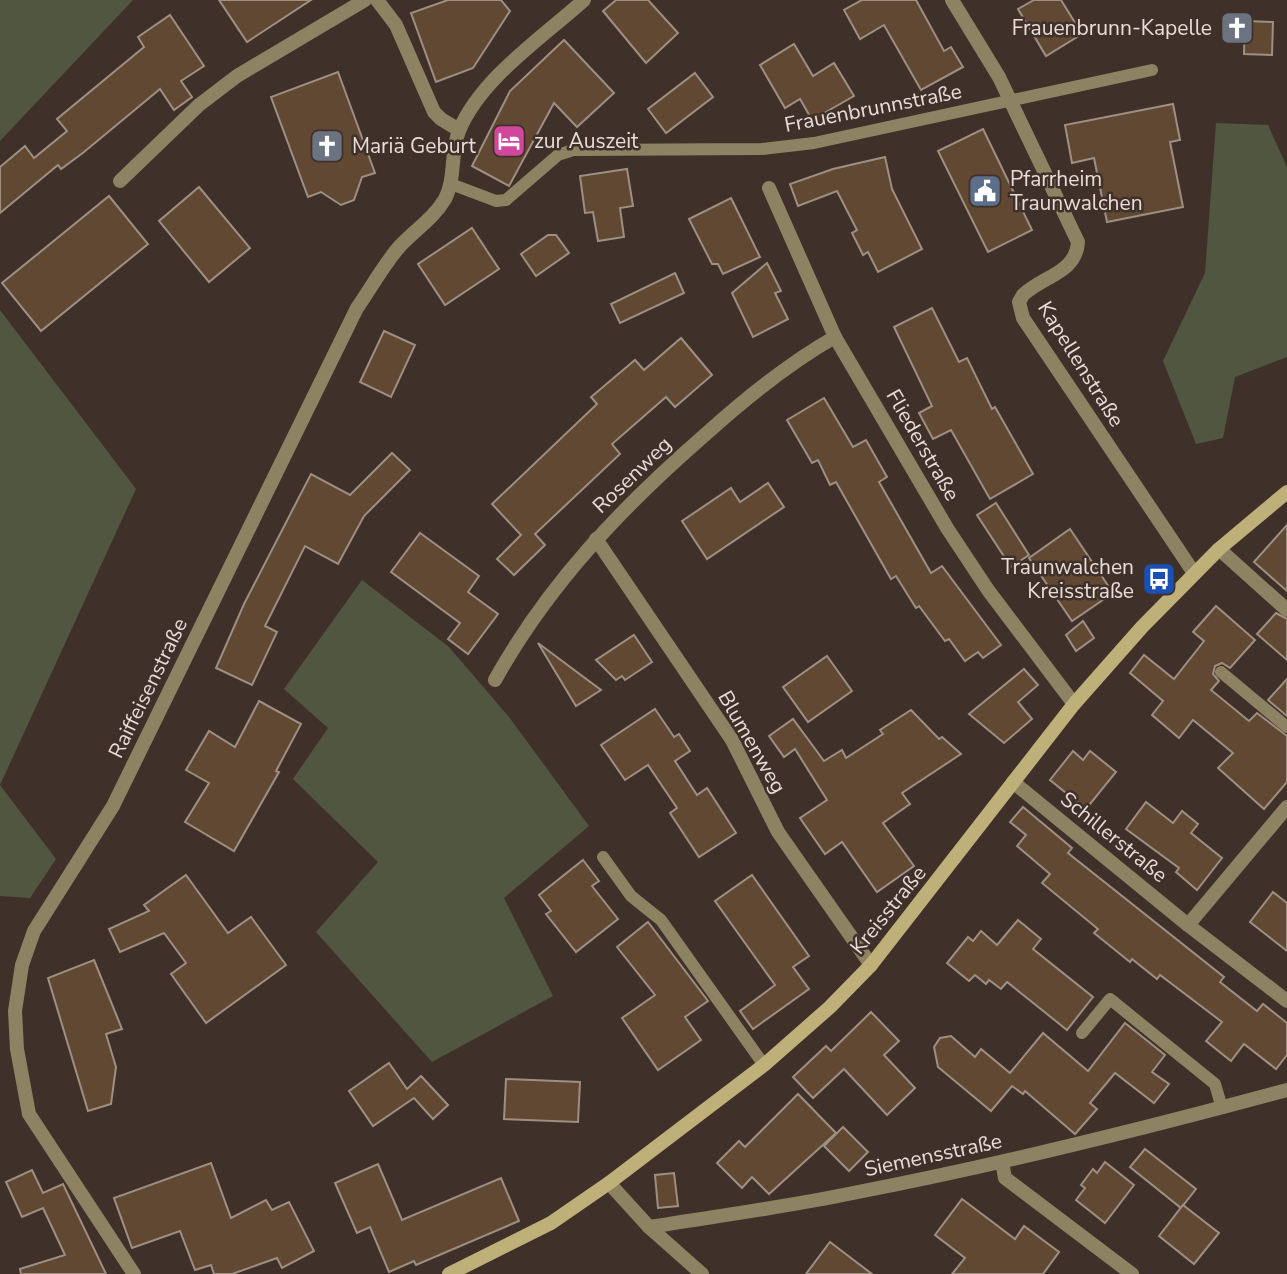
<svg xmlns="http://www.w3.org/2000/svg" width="1287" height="1274" font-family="'Nunito Sans',sans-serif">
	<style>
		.green { fill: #515640 }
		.building { fill: #604832; stroke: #9d8f82; stroke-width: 2 }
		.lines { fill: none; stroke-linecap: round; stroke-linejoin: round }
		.lane { stroke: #8d8362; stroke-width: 12 }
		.street { stroke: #8d8362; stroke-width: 14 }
		.secondary { stroke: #bfaf79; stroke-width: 14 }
		.labels { text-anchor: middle; stroke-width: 5; stroke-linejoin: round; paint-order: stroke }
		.poi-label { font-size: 21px; fill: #e7ddd9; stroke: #40302a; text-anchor: start }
		.street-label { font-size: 21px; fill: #e7ddd9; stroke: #40302a }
	</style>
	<rect width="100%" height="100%" fill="#40302a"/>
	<!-- green -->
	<g class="green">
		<path d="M0,0H133L0,141Z"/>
		<path d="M1216,123L1268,125L1287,167V357L1235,377L1223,438L1196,444L1163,361L1205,273Z"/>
		<path d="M0,310L136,489L0,785L56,859L30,898L0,896Z"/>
		<path d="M362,580L449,647L509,717L589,826L504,898L553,996L432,1062L316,932L378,862L293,779L328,728L284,689Z"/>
	</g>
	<!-- building -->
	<g class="building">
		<path d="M219,0H311L247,42Z"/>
		<path d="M448,0H501L510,11L473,68L436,82L411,13Z"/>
		<path d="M616,0H648L678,33L646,63L603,11Z"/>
		<path d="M862,0H916L944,51L951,47L963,67L921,90L884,25L860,39L844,10Z"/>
		<path d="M1034,0H1061L1082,34L1046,56L1018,9Z"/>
		<path d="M170,15L204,66L181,81L192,97L174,110L160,89L84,152L61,169L58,165L0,213V167L25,146L34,158L67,131L57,119L144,47L138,37Z"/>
		<path d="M1245,21L1273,22L1272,55L1244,54Z"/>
		<path d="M564,40L614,93L577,127L554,103L509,186L472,166L510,91Z"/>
		<path d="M794,44L813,76L834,63L854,96L812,120L800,99L785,108L760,65Z"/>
		<path d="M338,72L375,173L362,177L354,200L341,205L321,192L308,197L271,97Z"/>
		<path d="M695,73L713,97L666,133L648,109Z"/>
		<path d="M1173,104L1180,140L1170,142L1183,207L1107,222L1094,158L1072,163L1065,125Z"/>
		<path d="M983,129L1032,230L988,252L938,151Z"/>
		<path d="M885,157L892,189L922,249L878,272L868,252L863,255L852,233L857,230L837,191L798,206L790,184L833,169Z"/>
		<path d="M627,169L633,206L620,208L624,237L598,241L593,212L585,213L580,176Z"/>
		<path d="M199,187L250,248L209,282L159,221Z"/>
		<path d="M109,196L148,244L41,331L2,283Z"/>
		<path d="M731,198L760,257L723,274L718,264H712L689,219Z"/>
		<path d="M472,228L499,269L445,305L418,264Z"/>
		<path d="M548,235H556L569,253L536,276L521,254Z"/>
		<path d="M767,263L781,291L775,293L788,319L753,337L732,293Z"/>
		<path d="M675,273L684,293L620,323L611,304Z"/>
		<path d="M932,308L959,362L967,358L992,409L995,407L1033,474L990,499L951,430L933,439L919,413L932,406L894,327Z"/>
		<path d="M384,331L415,345L391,397L360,382Z"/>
		<path d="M681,338L712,375L675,407L666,397L612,444L620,454L535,534L545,545L514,575L497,559L521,535L492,504L597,404L591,397L635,360L644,370Z"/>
		<path d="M824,398L853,447L866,440L887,477L879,482L931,573L942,566L1001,645L983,658L978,652L965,661L949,639L945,641L919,606L916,608L896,576L891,579L836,482L830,485L818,460L812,463L787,420Z"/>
		<path d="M392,453L410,470L364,516L338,564L305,546L265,626L277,632L252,685L216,668L244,604L311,474L350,495Z"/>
		<path d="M768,483L784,507L707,559L682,521L731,488L740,502Z"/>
		<path d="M996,503L1029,555L1011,567L977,515Z"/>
		<path d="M1287,525V591L1254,562Z"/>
		<path d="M1070,529L1113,593L1072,621L1029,558Z"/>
		<path d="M420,533L479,576L468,592L498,614L468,654L448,639L460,623L391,572Z"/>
		<path d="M1216,606L1255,640L1230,668L1222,663L1215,666L1213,674L1219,681L1211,690L1249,721L1257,713L1287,736V782L1264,809L1218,768L1233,753L1193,720L1179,738L1152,715L1163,701L1130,673L1144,655L1174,679L1204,641L1193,632Z"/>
		<path d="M1276,613L1287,619V660L1257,634Z"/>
		<path d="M1083,621L1094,638L1076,651L1066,635Z"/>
		<path d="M634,635L652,662L625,680L622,676L616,680L596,660Z"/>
		<path d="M538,643L601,690L576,706Z"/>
		<path d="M827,656L852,691L808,722L783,687Z"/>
		<path d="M1024,669L1038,685L1018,702L1032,719L1004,743L969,714Z"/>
		<path d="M1287,679V716L1268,700Z"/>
		<path d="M259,701L301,724L276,771L279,772L234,851L185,822L209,783L186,770L209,731L235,747Z"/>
		<path d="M655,709L674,737L679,734L690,751L675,761L697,795L707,788L736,833L699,857L670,813L677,808L648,765L625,780L601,745Z"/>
		<path d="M911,710L939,739L942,737L961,754L902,793L910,804L883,823L914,866L877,892L842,842L825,854L800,818L827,800L795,749L784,757L769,736L793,719L824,761L842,750L846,758L883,734L880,730Z"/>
		<path d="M1073,751L1083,760L1090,751L1116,772L1086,809L1050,780Z"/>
		<path d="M1146,802L1173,823L1182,811L1198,824L1191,833L1222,858L1197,890L1176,872L1179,868L1126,829Z"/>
		<path d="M1023,807L1072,848L1068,853L1224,977L1220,982L1257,1011L1263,1004L1287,1023V1055L1276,1069L1244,1044L1231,1061L1206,1041L1222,1022L1160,975L1157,979L1132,959L1130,962L1094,933L1098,929L1042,883L1050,874L1017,846L1026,835L1010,822Z"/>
		<path d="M583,860L599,881L592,886L618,919L576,952L546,914L551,911L539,895Z"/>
		<path d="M186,875L228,933L251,917L286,965L206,1023L171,974L186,963L164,933L120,952L109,929L149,911L144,905Z"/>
		<path d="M752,875L809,956L793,967L809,989L753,1029L740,1011L775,985L715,901Z"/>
		<path d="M1273,892L1287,903V951L1250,922Z"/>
		<path d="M1018,920L1041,939L1033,949L1093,997L1067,1030L1007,982L1001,989L989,980L986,984L975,975L969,981L947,963L968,937L973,941L981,931L997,945Z"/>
		<path d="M648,922L708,1001L685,1017L701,1040L658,1070L622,1018L655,995L617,947Z"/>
		<path d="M94,960L122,1029L106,1034L116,1067L111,1104L88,1111L48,978Z"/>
		<path d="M871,1012L899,1041L884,1055L915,1088L887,1115L844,1069L813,1098L793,1077L826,1046L831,1051Z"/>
		<path d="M1125,1023L1165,1055L1152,1072L1169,1084L1154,1103L1115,1073L1090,1103L1097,1109L1075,1134L1025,1091L1023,1094L1012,1086L991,1111L938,1067L934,1047L940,1038L951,1036L975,1057L981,1049L1010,1073L1043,1033L1088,1071Z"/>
		<path d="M389,1063L407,1089L421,1076L448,1105L433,1119L414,1098L373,1126L349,1091Z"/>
		<path d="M506,1079L580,1082L578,1122L504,1119Z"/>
		<path d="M798,1094L836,1133L769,1194L752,1177L742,1188L717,1163L739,1141L745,1147Z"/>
		<path d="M843,1127L868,1152L849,1171L824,1146Z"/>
		<path d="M1145,1149L1196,1189L1181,1208L1130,1167Z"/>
		<path d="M1105,1162L1134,1185L1105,1223L1076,1200L1085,1188L1081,1185L1093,1169L1097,1173Z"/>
		<path d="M211,1163L231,1218L266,1200L272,1210L289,1202L314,1251L282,1268L277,1258L232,1274H214L211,1265L195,1270L180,1231L132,1248L114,1198Z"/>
		<path d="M378,1164L402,1220L501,1178L519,1221L416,1265L414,1261L389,1272L370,1227L357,1233L335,1183Z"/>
		<path d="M32,1170L43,1193L63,1184L106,1274H21L20,1269L65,1255L43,1208L22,1217L6,1182Z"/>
		<path d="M674,1173L678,1206L658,1208L655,1175Z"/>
		<path d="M962,1199L1015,1239L1024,1226L1059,1252L1043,1274H952L965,1258L935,1235Z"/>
		<path d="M1183,1205L1219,1233L1194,1264L1159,1236Z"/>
		<path d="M830,1242L872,1274H806Z"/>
	</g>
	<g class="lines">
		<!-- lane -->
		<g class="lane">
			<path d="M451,184L496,201L506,200L558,155L573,150L762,149L814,143L1152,70"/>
			<path d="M1221,672L1287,727"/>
			<path d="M603,857L631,896L661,920L764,1065"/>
			<path d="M1082,1033L1110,999L1215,1084L1222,1108"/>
		</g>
		<!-- street -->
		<g class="street">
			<path d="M377,0L396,25L434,112L441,119L459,130"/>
			<path d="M952,0L999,77L1078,242C1076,273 1043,276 1023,295L1019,302L1023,318L1194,573"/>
			<path d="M120,181L199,105L237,76L365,0"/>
			<path d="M769,188L835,337L947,528L988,590L1074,704"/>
			<path d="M596,539L732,740L778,832L871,965"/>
			<path d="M1219,549L1287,610"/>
			<path d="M495,680C549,583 623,506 707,433C746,398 789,363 835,337"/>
			<path d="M1013,782L1188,925L1287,1001"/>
			<path d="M1188,925L1287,807"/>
			<path d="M1002,1162L1005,1178L1132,1274"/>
			<path d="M609,1183L649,1227L702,1274"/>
			<path d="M649,1227C717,1216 786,1207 853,1193C999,1165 1143,1129 1287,1090"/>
			<path d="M134,1274L29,1114L17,1049L15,1011L22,965L34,931L113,806L357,308C371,288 384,264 400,246C415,230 434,218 445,199C456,178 450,153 459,131C480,79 543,37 584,0"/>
		</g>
		<!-- secondary -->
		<path class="secondary" d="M449,1274L551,1223L609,1183L764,1065L830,1007L871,965L1074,704L1142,627L1219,549L1287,492"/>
	</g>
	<!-- icons -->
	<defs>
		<symbol id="church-square" viewBox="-11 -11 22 22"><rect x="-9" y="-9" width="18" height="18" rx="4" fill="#6b7280" stroke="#40302a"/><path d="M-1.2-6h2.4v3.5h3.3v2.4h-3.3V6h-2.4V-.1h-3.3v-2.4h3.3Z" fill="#fff"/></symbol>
		<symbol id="hotel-square" viewBox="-11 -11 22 22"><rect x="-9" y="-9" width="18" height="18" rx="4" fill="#d1479c" stroke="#40302a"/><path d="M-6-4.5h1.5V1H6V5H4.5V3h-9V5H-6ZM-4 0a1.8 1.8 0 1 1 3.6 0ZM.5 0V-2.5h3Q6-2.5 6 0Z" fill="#fff"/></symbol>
		<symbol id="civic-square" viewBox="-11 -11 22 22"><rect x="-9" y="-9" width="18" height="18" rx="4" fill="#5c6f8a" stroke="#40302a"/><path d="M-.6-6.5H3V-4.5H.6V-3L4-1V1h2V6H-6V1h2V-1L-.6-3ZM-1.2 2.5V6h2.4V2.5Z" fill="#fff"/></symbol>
		<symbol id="bus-square" viewBox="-11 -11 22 22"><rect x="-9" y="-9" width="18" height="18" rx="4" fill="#1a4fb4" stroke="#40302a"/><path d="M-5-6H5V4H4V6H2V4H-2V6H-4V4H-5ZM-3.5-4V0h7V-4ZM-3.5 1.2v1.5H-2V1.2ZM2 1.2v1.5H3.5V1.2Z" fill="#fff"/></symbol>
	</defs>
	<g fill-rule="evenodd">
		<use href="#church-square" x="1218" y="9" width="38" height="38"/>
		<use href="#hotel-square" x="490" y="122" width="38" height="38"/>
		<use href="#church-square" x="308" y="127" width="38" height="38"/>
		<use href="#civic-square" x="966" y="172" width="38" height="38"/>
		<use href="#bus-square" x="1140" y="560" width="38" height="38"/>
	</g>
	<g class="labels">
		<!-- poi labels -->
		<g class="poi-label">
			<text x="1212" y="35" text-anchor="end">Frauenbrunn-Kapelle</text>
			<text x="534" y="148">zur Auszeit</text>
			<text x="352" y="153">Mariä Geburt</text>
			<text x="1010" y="186">Pfarrheim<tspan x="1010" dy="24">Traunwalchen</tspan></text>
			<text x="1134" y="574" text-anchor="end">Traunwalchen<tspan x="1134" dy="24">Kreisstraße</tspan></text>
		</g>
		<!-- street labels -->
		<g class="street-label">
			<text transform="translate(873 108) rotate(-11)" y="7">Frauenbrunnstraße</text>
			<text transform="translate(1081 364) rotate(58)" y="7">Kapellenstraße</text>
			<text transform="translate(923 445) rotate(60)" y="7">Fliederstraße</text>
			<text transform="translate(632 475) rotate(-44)" y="7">Rosenweg</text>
			<text transform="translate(148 688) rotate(-64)" y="7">Raiffeisenstraße</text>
			<text transform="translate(752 742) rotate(60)" y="7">Blumenweg</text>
			<text transform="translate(1114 837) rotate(39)" y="7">Schillerstraße</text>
			<text transform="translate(888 910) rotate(-51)" y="7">Kreisstraße</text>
			<text transform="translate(933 1155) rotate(-12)" y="7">Siemensstraße</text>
		</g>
	</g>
</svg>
